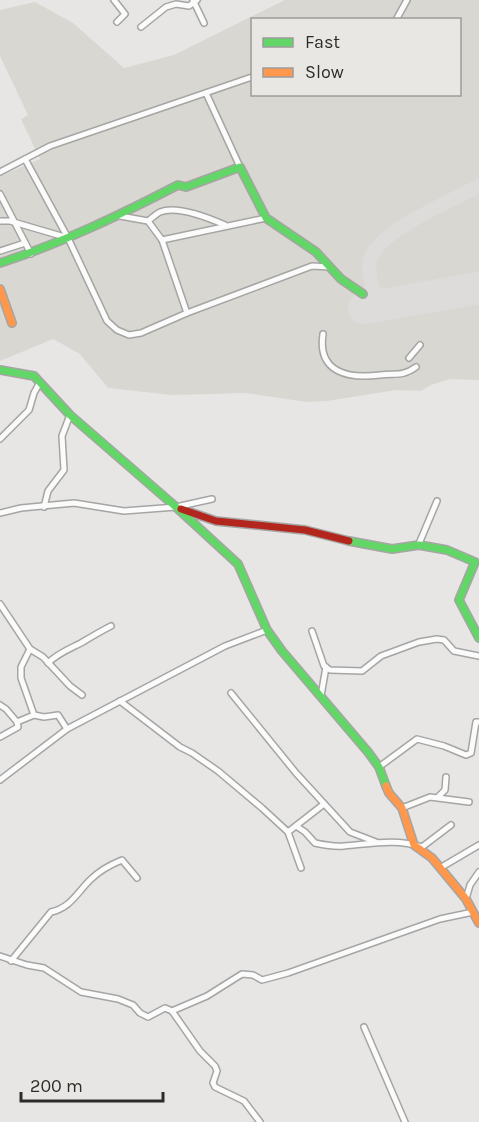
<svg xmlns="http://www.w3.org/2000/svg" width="479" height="1122" font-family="Karla,sans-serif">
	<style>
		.built { fill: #d9d7d1; fill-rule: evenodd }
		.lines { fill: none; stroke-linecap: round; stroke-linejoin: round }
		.taxiway { stroke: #dddcdb; stroke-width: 14 }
		.runway { stroke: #dddcdb; stroke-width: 32 }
		.street-casing { stroke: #a5a5a4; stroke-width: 8 }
		.fast-casing { stroke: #a5a5a4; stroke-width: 10 }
		.slow-casing { stroke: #a5a5a4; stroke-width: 10 }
		.jam-casing { stroke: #a5a5a4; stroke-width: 10 }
		.street { stroke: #fbfbfb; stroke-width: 5 }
		.fast { stroke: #63d668; stroke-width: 7 }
		.slow { stroke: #ff974d; stroke-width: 7 }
		.jam { stroke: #b3261e; stroke-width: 7 }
	</style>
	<rect width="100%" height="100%" fill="#e7e6e5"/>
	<!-- built -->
	<path class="built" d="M285,0H479V380L450,379L431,385L421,391L396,390L327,401L307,402L246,393L172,395L108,388L80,354L53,339L0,361V176L40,159L21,119L28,115L0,56V10L35,2L73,23L124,68L174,55ZM252,20H460V94H252Z"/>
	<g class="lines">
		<!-- taxiway -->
		<path class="taxiway" d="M377,305C374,291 367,275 370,260C376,232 453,200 479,186"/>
		<!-- runway -->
		<path class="runway" d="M364,308L479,288"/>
		<defs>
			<g id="street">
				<path d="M114,0L125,14L117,22"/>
				<path d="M193,0L204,23"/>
				<path d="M396,20L407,0"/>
				<path d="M141,27L166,7L176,4L189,6L197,0"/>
				<path d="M206,93L240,167"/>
				<path d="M25,159L68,238L107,321L117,330L129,335L141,333L187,313L312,266L330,267"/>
				<path d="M0,172L50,146L252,77"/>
				<path d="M0,194L31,254"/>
				<path d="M120,216L148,221L162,240L187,313"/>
				<path d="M0,221H10L68,238"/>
				<path d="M148,221C152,218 156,214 160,212C177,205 209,218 225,225"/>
				<path d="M162,240L266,218"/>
				<path d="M0,251L25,243"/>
				<path d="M323,334C317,373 349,379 380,375C396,373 402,377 416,367"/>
				<path d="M409,358L420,345"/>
				<path d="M0,439L29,410L34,393L39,384"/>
				<path d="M44,507L48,491L64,470L62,436L70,415"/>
				<path d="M0,513L21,508L74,503L124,511L176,507L212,499"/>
				<path d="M418,546L437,501"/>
				<path d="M0,604L30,649L43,657L70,686L82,695"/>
				<path d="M312,631L324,666L330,670L362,671L381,656L419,642L437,639L444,640L454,651L479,656"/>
				<path d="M30,649L21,667V678L34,715"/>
				<path d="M48,663C58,653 69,649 81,643C91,637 101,631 111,626"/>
				<path d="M231,693L296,773L350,832L376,842"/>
				<path d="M321,696L326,667"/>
				<path d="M120,701L180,747L192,753L218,771L262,808L288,832L301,868"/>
				<path d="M0,705L6,709L17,722L34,715L44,717L58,715L67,729L225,646L267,630"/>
				<path d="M0,737L18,727L17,722"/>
				<path d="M379,767L417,739L444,746L466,755L471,753L476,722H479"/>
				<path d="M0,780L67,729"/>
				<path d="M438,797L445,790L446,777"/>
				<path d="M402,808L430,797L469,802"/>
				<path d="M296,826L305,832L315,843C324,845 334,847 344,846C370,844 396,838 422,847L451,825"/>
				<path d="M288,832L324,804"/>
				<path d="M440,868L479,845"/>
				<path d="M466,899L470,885L479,872"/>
				<path d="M0,956L27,965L44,968L81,992L118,999L133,1005L140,1013L148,1017L165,1008L172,1011L200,1051L215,1066L217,1071L213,1083L215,1087L244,1101L260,1122"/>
				<path d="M11,961L51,912C70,908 77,893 90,880C98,872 112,864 122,860L137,878"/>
				<path d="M172,1011L207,996L242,974L253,975L262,980L288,973L440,919L473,912"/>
				<path d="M364,1027L405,1122"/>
			</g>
			<g id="fast">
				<path d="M0,263C62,243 120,215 178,185L186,187L240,167L266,218L316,252L341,279L363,294"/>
				<path d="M0,370L34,376L70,415L176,507L238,564L267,630L282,651L368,752L379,767L386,786"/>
				<path d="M349,541L392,549L419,545L447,550L475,562L459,600L479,638"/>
			</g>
			<g id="slow">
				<path d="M0,289L12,323"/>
				<path d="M386,786L389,793L402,808L414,845L432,858L466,899L479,923"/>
			</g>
			<path id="jam" d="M181,509L216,521L305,530L349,541"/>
		</defs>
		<!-- street casing -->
		<use href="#street" class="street-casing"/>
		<!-- fast casing -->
		<use href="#fast" class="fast-casing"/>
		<!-- slow casing -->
		<use href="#slow" class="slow-casing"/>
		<!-- jam casing -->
		<use href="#jam" class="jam-casing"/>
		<!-- street -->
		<use href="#street" class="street"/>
		<!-- fast -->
		<use href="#fast" class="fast"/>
		<!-- slow -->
		<use href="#slow" class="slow"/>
		<!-- jam -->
		<use href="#jam" class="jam"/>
	</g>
	<!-- legend -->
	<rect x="251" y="18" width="210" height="78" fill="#e8e7e4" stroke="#9d9c9a" stroke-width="1.5"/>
	<rect x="263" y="38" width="30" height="9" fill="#63d668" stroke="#9d9c9a" stroke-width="1.5"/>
	<text x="305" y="48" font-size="18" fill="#2d2c2b">Fast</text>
	<rect x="263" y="68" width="30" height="9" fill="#ff974d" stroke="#9d9c9a" stroke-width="1.5"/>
	<text x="305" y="78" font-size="18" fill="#2d2c2b">Slow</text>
	<!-- scale -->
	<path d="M21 1092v9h142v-9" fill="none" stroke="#2d2c2b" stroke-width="3"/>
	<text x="30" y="1092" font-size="18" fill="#2d2c2b" stroke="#e8e7e4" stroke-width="4.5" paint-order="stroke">200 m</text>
</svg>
